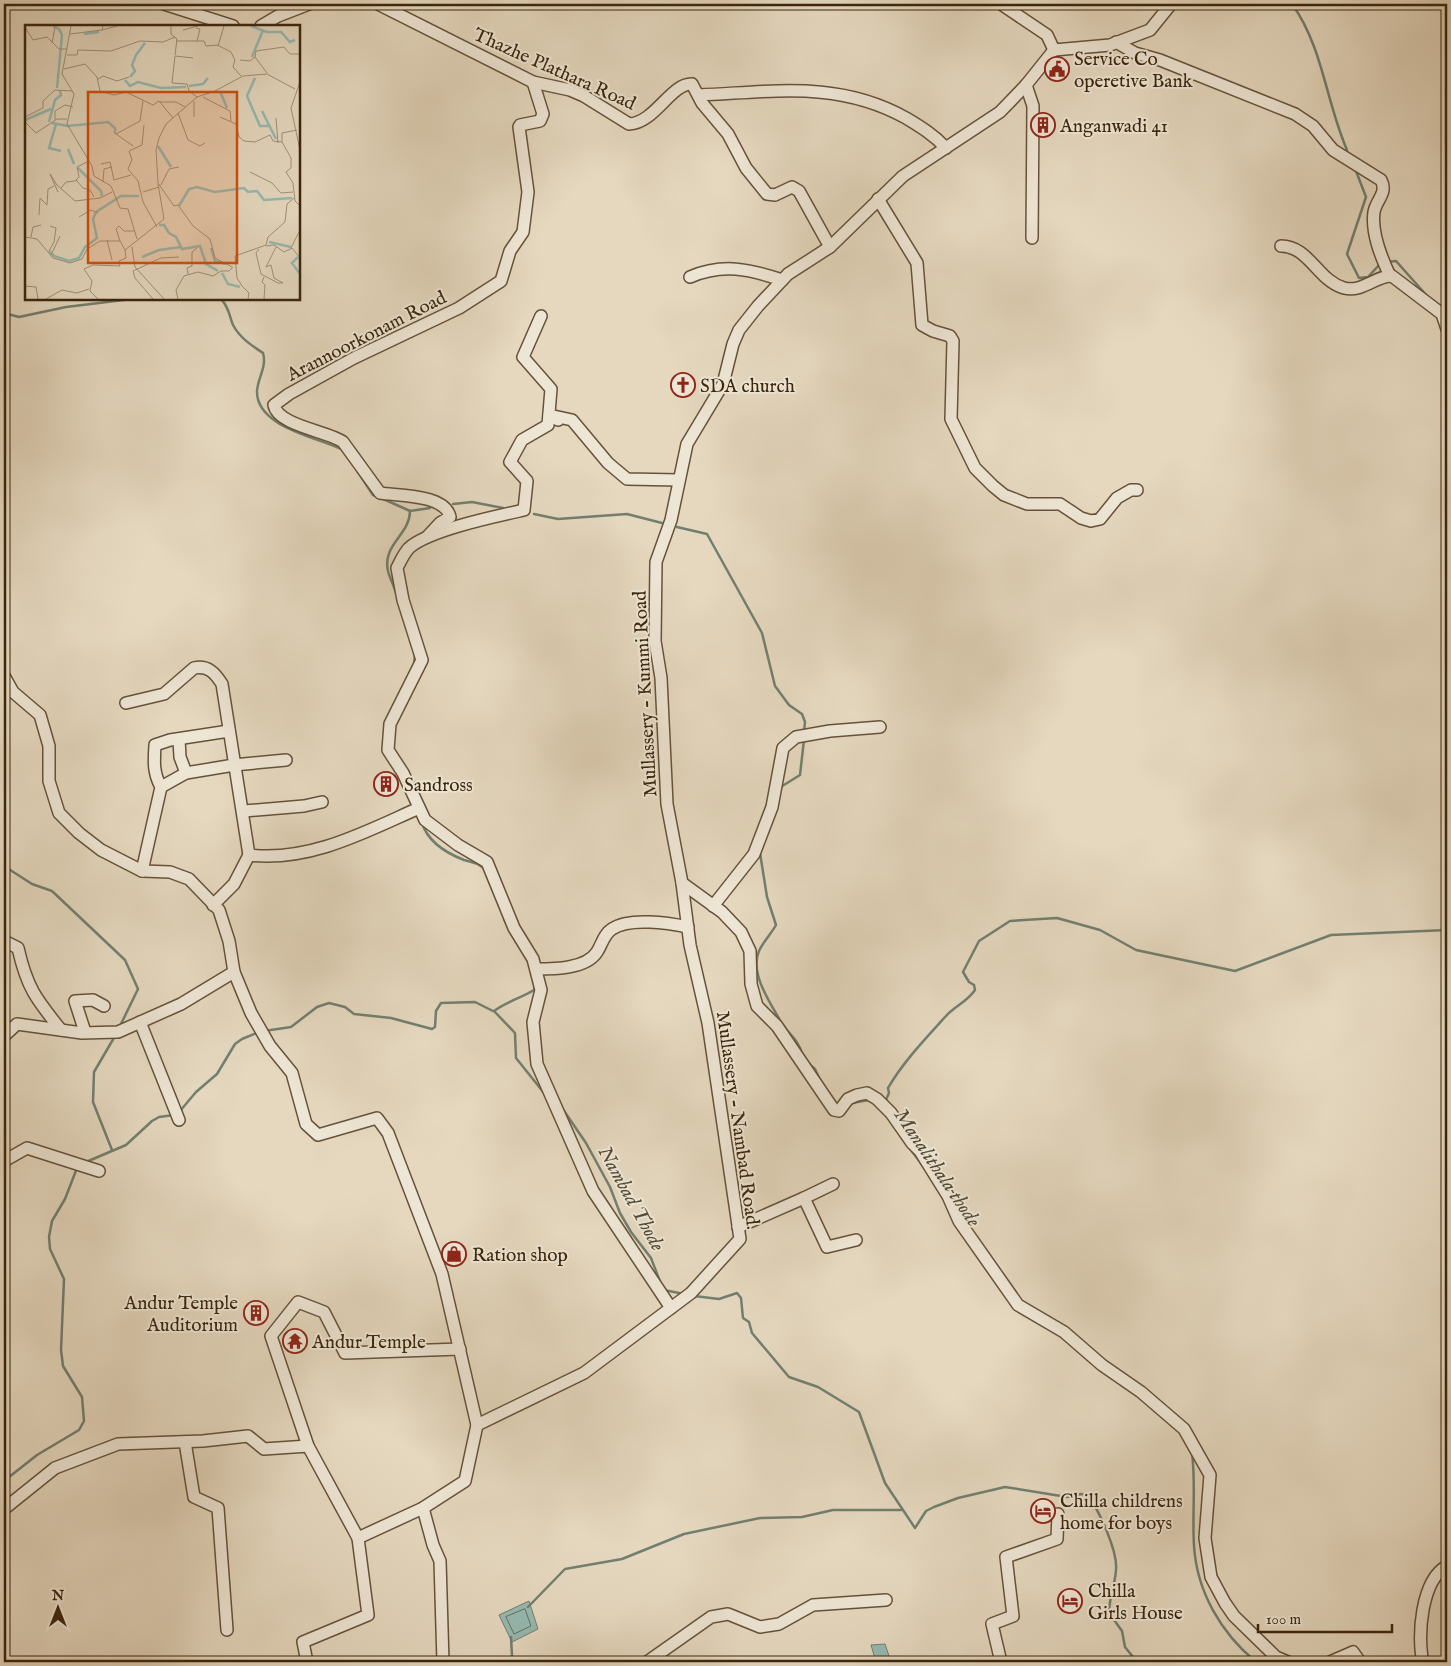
<svg xmlns="http://www.w3.org/2000/svg" width="1451" height="1666" font-family="'IM FELL English',serif">
	<style>
		.water { fill: #96bab2; stroke: #727f70 }
		.lines { fill: none; stroke-linecap: round; stroke-linejoin: round }
		.shore { stroke: #687060; stroke-width: 1 }
		.stream { stroke: #727f70; stroke-width: 2.5 }
		.minor-casing { stroke: #66523a; stroke-width: 14 }
		.minor { stroke: #eee6d5; stroke-width: 11 }
		.labels { text-anchor: middle; stroke-width: 4; stroke-linejoin: round; paint-order: stroke }
		.poi-label { font-size: 19px; fill: #3b260d; stroke: #eee6d5; text-anchor: start }
		.street-label { font-size: 19px; fill: #3b260d; stroke: #eee6d5 }
		.water-label { font-size: 20px; font-style: italic; fill: #524b36; stroke: #eee6d5 }
		.inset-river { fill: none; stroke: #96bab2; stroke-width: 2.5 }
		.inset-road { fill: none; stroke: #a19178; stroke-width: 1 }
		.view { fill: #ce510c; fill-opacity: 0.15; stroke: #ce510c; stroke-width: 2.5 }
		.inset-edge { fill: none; stroke: #3b260d; stroke-width: 2.5 }
	</style>
	<rect width="100%" height="100%" fill="#e5d8bf"/>
	<filter id="stains"><feTurbulence type="fractalNoise" baseFrequency=".004" numOctaves="4"/><feColorMatrix values="0 0 0 0 .2 0 0 0 0 .09 0 0 0 0 .02 0 0 0 .5 -.17"/></filter>
	<radialGradient id="worn" r=".72"><stop offset=".6" stop-color="#630" stop-opacity="0"/><stop offset="1" stop-color="#630" stop-opacity=".3"/></radialGradient>
	<!-- water -->
	<g class="water">
		<path d="M529,1601L538,1629L512,1642L499,1615Z"/>
		<path d="M885,1644L891,1662H876L871,1645Z"/>
	</g>
	<g class="lines">
		<!-- shore -->
		<path class="shore" d="M525,1609L531,1626L514,1634L506,1617Z"/>
		<!-- stream -->
		<g class="stream">
			<path d="M1292,4C1323,47 1326,102 1347,150"/>
			<path d="M1356,171L1366,197L1347,254L1359,278L1368,277L1380,264"/>
			<path d="M1387,262L1396,261L1428,297"/>
			<path d="M221,299C229,307 229,315 233,325C240,338 251,345 263,353C267,367 258,377 257,391C256,427 317,437 341,449"/>
			<path d="M4,313L19,317L66,307L132,299"/>
			<path d="M356,469L373,495L376,496"/>
			<path d="M381,498L410,511C410,535 382,544 388,571C390,579 394,586 396,593"/>
			<path d="M453,504L472,502L503,508"/>
			<path d="M410,511L430,508"/>
			<path d="M534,514L558,519L627,514L662,523"/>
			<path d="M677,527L707,534L762,633L775,686L789,705L802,714L805,722L804,732"/>
			<path d="M414,665L415,653"/>
			<path d="M779,788L800,775L804,740"/>
			<path d="M761,822L768,802"/>
			<path d="M422,823C428,842 446,853 464,860C473,863 478,862 485,870"/>
			<path d="M760,853L767,897L776,925C771,934 763,942 759,951C749,973 771,1004 781,1022C788,1034 799,1040 802,1054"/>
			<path d="M4,866L32,884L52,891L125,960L138,989L120,1026"/>
			<path d="M504,919L514,938"/>
			<path d="M535,987L534,990C521,998 506,1002 494,1011L515,1033L516,1058L544,1093"/>
			<path d="M264,1031L291,1027L317,1007L329,1003L345,1007L354,1014L391,1018L432,1029L435,1027L436,1011L441,1003L475,1002L493,1011"/>
			<path d="M809,1064L815,1069L820,1080"/>
			<path d="M885,1102L889,1093L888,1088C903,1062 926,1038 946,1016C955,1006 967,1002 975,990L974,985L969,982L963,972L979,941L1010,921L1057,918L1100,930L1136,950L1235,971L1331,935L1447,930"/>
			<path d="M852,1103L869,1100"/>
			<path d="M560,1105L586,1143L610,1187L620,1213L631,1232L651,1258L661,1284"/>
			<path d="M180,1111L196,1092L217,1074L235,1044L242,1039L259,1032"/>
			<path d="M885,1114L892,1123"/>
			<path d="M112,1150L93,1102L94,1072L115,1036"/>
			<path d="M911,1150L923,1166"/>
			<path d="M86,1162L126,1145L152,1121L159,1117L174,1115"/>
			<path d="M664,1290L684,1294"/>
			<path d="M694,1296L719,1299L737,1293L741,1298L743,1318L749,1322L752,1333L789,1377L818,1387L859,1412L885,1483L915,1528L926,1511L934,1507L958,1498L1005,1487L1067,1497L1081,1494L1088,1495C1099,1511 1118,1551 1116,1570C1115,1585 1109,1598 1109,1613L1122,1631L1125,1647L1137,1662"/>
			<path d="M1192,1453C1196,1484 1192,1515 1194,1546C1197,1592 1221,1633 1256,1662"/>
			<path d="M4,1481L37,1455L79,1430L84,1421L82,1397L63,1366L61,1350L64,1279L50,1249L49,1237L52,1221L65,1199L77,1168"/>
			<path d="M528,1607L565,1569L622,1559L684,1534L760,1518L802,1517L833,1510H901"/>
			<path d="M511,1637L512,1656L516,1662"/>
		</g>
		<defs>
			<g id="minor">
				<path d="M164,4L233,26"/>
				<path d="M378,4L533,82L570,90L584,96L629,124C655,123 671,83 692,84L702,103L728,134L746,168L767,194L775,195L792,187L799,191L830,247"/>
				<path d="M1001,4L1047,35L1054,50"/>
				<path d="M1171,4L1150,30L1110,45L1054,50L1026,85L1000,112L903,176L830,247L788,274L758,306L739,330L733,344L723,384L687,444L671,520L656,562L655,641L661,678L667,804L682,883L722,912L741,932L750,951L751,984L757,1006L777,1026L834,1110L839,1111L848,1099L857,1095L867,1093L877,1099L891,1113L912,1143L920,1151L948,1196L959,1221L1018,1305L1064,1332L1102,1365L1141,1392L1184,1429L1210,1475L1205,1538L1211,1577L1225,1603L1234,1616L1276,1657L1288,1662"/>
				<path d="M261,26L278,16L309,4"/>
				<path d="M1116,42L1135,53L1160,60L1295,114L1313,126L1333,150L1381,180C1388,193 1376,200 1374,212C1371,233 1381,257 1390,276"/>
				<path d="M1026,85L1033,106L1032,238"/>
				<path d="M699,95C773,92 838,80 906,118C921,127 934,135 946,148"/>
				<path d="M878,199L917,263L922,325L933,331L950,336L953,341L951,419L975,468L993,486L1004,495L1027,504H1060L1081,518L1091,521L1100,519L1117,498L1131,490H1137"/>
				<path d="M1281,246C1309,246 1318,281 1344,288C1362,293 1377,275 1392,276L1442,314L1447,329"/>
				<path d="M690,277C723,263 749,269 782,280"/>
				<path d="M541,316L523,357L551,389L548,425L522,440L510,462L527,481L524,510C497,516 429,530 409,548C404,553 400,562 397,568L403,600L422,660L390,724L388,750L403,773L425,820L458,845L487,862L514,928L533,959L541,990L533,1022L537,1064L593,1191L671,1308"/>
				<path d="M558,420L549,415L572,420L608,463L627,479L679,480"/>
				<path d="M427,537L440,523L450,517C445,494 398,496 380,493L343,442C328,431 278,426 274,405L289,394L354,358L459,308L501,281L510,251L523,232L528,192L519,127L520,125L540,121L543,114L533,82"/>
				<path d="M4,676L13,692L40,715L49,746V781L59,813L79,833L101,850L142,871L170,872L189,879L219,910L229,941L234,972L251,1013L270,1046L292,1073L306,1124L318,1135L377,1118L388,1133L442,1274L477,1425"/>
				<path d="M126,703L164,694L194,668C208,665 215,673 222,684L249,855C310,862 365,832 419,808"/>
				<path d="M179,740L180,757L186,773"/>
				<path d="M161,787L186,773L234,765L286,760"/>
				<path d="M244,811L304,806L322,802"/>
				<path d="M142,871L161,787C153,773 154,761 155,745L170,740L229,731"/>
				<path d="M213,905L234,884L249,855"/>
				<path d="M713,906L754,854L772,807L783,748L796,737L830,731L880,727"/>
				<path d="M4,941L18,948C27,988 36,999 61,1030"/>
				<path d="M536,969C554,969 586,969 597,952C602,944 604,934 612,929C629,917 669,923 688,927"/>
				<path d="M140,1022L179,1120"/>
				<path d="M85,1032L75,1001L93,1000L104,1006"/>
				<path d="M4,1036L17,1024L82,1033L118,1032L181,1004L234,972"/>
				<path d="M4,1161L27,1148L99,1171"/>
				<path d="M804,1198L833,1184"/>
				<path d="M738,1227L804,1198L827,1247L856,1240"/>
				<path d="M185,1442L194,1497L218,1508L227,1630"/>
				<path d="M308,1446L271,1336L298,1302L324,1312L345,1353L460,1349"/>
				<path d="M423,1508L433,1545L440,1561L443,1662"/>
				<path d="M4,1509L55,1468L118,1444L203,1441L248,1436L264,1449L308,1446L358,1538L423,1508L465,1481L477,1425L584,1373L691,1293L740,1239L708,1023L690,945L682,883"/>
				<path d="M307,1662L303,1642L368,1615L358,1538"/>
				<path d="M647,1662L711,1617L728,1614L760,1627L779,1624L813,1605L886,1600"/>
				<path d="M1001,1662L992,1624L1013,1616L1006,1557L1057,1539L1058,1514"/>
				<path d="M1330,1662L1353,1652L1360,1662"/>
				<path d="M1423,1662C1417,1637 1421,1580 1447,1566"/>
			</g>
		</defs>
		<!-- minor casing -->
		<use href="#minor" class="minor-casing"/>
		<!-- minor -->
		<use href="#minor" class="minor"/>
	</g>
	<!-- icons -->
	<defs>
		<symbol id="civic-ring" viewBox="-11 -11 22 22"><circle r="9.5" fill="#eee6d5" stroke="#8f2418" stroke-width="1.5"/><path d="M-.6-6.5H3V-4.5H.6V-3L4-1V1h2V6H-6V1h2V-1L-.6-3ZM-1.2 2.5V6h2.4V2.5Z" fill="#8f2418"/></symbol>
		<symbol id="building-ring" viewBox="-11 -11 22 22"><circle r="9.5" fill="#eee6d5" stroke="#8f2418" stroke-width="1.5"/><path d="M-4-6H4V6H1V3H-1V6H-4ZM-2.5-4.3h1.7v1.8h-1.7ZM.8-4.3h1.7v1.8H.8ZM-2.5-1h1.7V.8h-1.7ZM.8-1h1.7V.8H.8Z" fill="#8f2418"/></symbol>
		<symbol id="church-ring" viewBox="-11 -11 22 22"><circle r="9.5" fill="#eee6d5" stroke="#8f2418" stroke-width="1.5"/><path d="M-1.2-6h2.4v3.5h3.3v2.4h-3.3V6h-2.4V-.1h-3.3v-2.4h3.3Z" fill="#8f2418"/></symbol>
		<symbol id="shop-ring" viewBox="-11 -11 22 22"><circle r="9.5" fill="#eee6d5" stroke="#8f2418" stroke-width="1.5"/><path d="M-5-2.5h2.3a2.7 3.5 0 0 1 5.4 0H5L5.5 6h-11ZM-1.5-2.5h3a1.5 2.3 0 0 0-3 0Z" fill="#8f2418"/></symbol>
		<symbol id="temple-ring" viewBox="-11 -11 22 22"><circle r="9.5" fill="#eee6d5" stroke="#8f2418" stroke-width="1.5"/><path d="M0-6L5-2H3V0L6.5 2.5H4V6H1.5V3h-3V6H-4V2.5H-6.5L-3 0V-2H-5Z" fill="#8f2418"/></symbol>
		<symbol id="hotel-ring" viewBox="-11 -11 22 22"><circle r="9.5" fill="#eee6d5" stroke="#8f2418" stroke-width="1.5"/><path d="M-6-4.5h1.5V1H6V5H4.5V3h-9V5H-6ZM-4 0a1.8 1.8 0 1 1 3.6 0ZM.5 0V-2.5h3Q6-2.5 6 0Z" fill="#8f2418"/></symbol>
	</defs>
	<g fill-rule="evenodd">
		<use href="#civic-ring" x="1043" y="55" width="28" height="28"/>
		<use href="#building-ring" x="1029" y="111" width="28" height="28"/>
		<use href="#church-ring" x="669" y="371" width="28" height="28"/>
		<use href="#building-ring" x="372" y="770" width="28" height="28"/>
		<use href="#shop-ring" x="440" y="1240" width="28" height="28"/>
		<use href="#building-ring" x="242" y="1299" width="28" height="28"/>
		<use href="#temple-ring" x="281" y="1327" width="28" height="28"/>
		<use href="#hotel-ring" x="1029" y="1497" width="28" height="28"/>
		<use href="#hotel-ring" x="1056" y="1587" width="28" height="28"/>
	</g>
	<g class="labels">
		<!-- poi labels -->
		<g class="poi-label">
			<text x="1074" y="65">Service Co<tspan x="1074" dy="22">operetive Bank</tspan></text>
			<text x="1060" y="132">Anganwadi 41</text>
			<text x="700" y="392">SDA church</text>
			<text x="404" y="791">Sandross</text>
			<text x="472" y="1261">Ration shop</text>
			<text x="238" y="1309" text-anchor="end">Andur Temple<tspan x="238" dy="22">Auditorium</tspan></text>
			<text x="312" y="1348">Andur Temple</text>
			<text x="1060" y="1507">Chilla childrens<tspan x="1060" dy="22">home for boys</tspan></text>
			<text x="1088" y="1597">Chilla<tspan x="1088" dy="22">Girls House</tspan></text>
		</g>
		<!-- street labels -->
		<g class="street-label">
			<text transform="translate(555 68) rotate(24)" y="7">Thazhe Plathara Road</text>
			<text transform="translate(366 335) rotate(-27)" y="7">Arannoorkonam Road</text>
			<text transform="translate(644 694) rotate(-93)" y="7">Mullassery - Kummi Road</text>
			<text transform="translate(739 1120) rotate(82)" y="7">Mullassery - Nambad Road.</text>
		</g>
		<!-- water labels -->
		<g class="water-label">
			<text transform="translate(938 1167) rotate(56)" y="7">Manalithala thode</text>
			<text transform="translate(632 1198) rotate(61)" y="7">Nambad Thode</text>
		</g>
	</g>
	<!-- overview -->
	<g transform="translate(25 25)">
		<rect width="275" height="275" fill="#e5d8bf"/>
		<path class="inset-river" d="M28,1L34,4L37,10L32,63M226,1L242,7H256L265,17L270,15M59,9L74,7M227,32L238,5M105,52L110,46L107,40L111,30L120,18M230,53L222,71L235,101H245M100,55L105,61L113,57L136,63L161,62M164,61L178,59L183,53M195,66L202,83M237,86L251,114M0,95L26,84M24,97L30,75L36,70L35,66M27,98L43,101L83,97L90,103V109M31,99L24,123L36,126M133,121L146,142M43,124L49,139M53,143L76,166L77,171M154,181L164,164L172,162L190,167L219,163L223,167L232,166L239,175L267,173M134,200H139L144,208L151,212L157,224L175,221L181,239L193,246M244,217L266,222M186,223L190,236L201,239M24,226L29,231L44,236L54,233L60,222L72,213L68,194L71,187L96,171H114M117,232L134,225L156,222M273,232L267,238L275,249M197,248L203,259L215,262"/>
		<path class="inset-road" d="M46,1L37,49L49,69L42,99L67,141L69,151L86,161L95,183L103,184L112,214M78,1L77,5L92,1M146,1V9L152,14L150,30M0,2L8,15L22,12L34,24H42M171,3L175,4L172,16M158,5L173,1M45,9L77,5M151,16H179L181,21L192,20L206,27L210,35L208,42L216,51M27,18L30,2M193,21L199,1M42,30H52L53,25L86,26L115,16L138,17L150,12M168,33L150,31L147,58L162,59L164,66L172,72M215,35L225,36L230,32M39,44L60,39L72,52L75,66L89,70L101,67L128,80L134,76L148,93M242,48L230,32L231,26L259,22L265,29H275M73,54L78,51L92,56L104,52M275,57L266,83L275,125M178,72L205,86L206,96M169,76V92M135,77H151L160,82M153,88L163,115L175,121L180,118M0,92L18,83V76L30,65L47,66M195,92L211,99L214,112L219,116L230,117L245,110L248,116L257,117L266,133V143L261,147L268,158L270,176L275,181M251,93L253,118M30,95V86L40,80L48,82M0,97L11,108L32,94H42M119,100L117,120L104,126L107,135L103,144L113,156L118,177L132,202M257,117V108L272,105M108,121L91,109L115,96L118,76M76,139L85,137L89,155L106,150M225,147L247,158L256,168L268,167M51,155L58,163L65,165L69,172M78,157L79,144L87,142M136,160L144,144L154,142M36,163L41,157L50,156L54,152L52,142L64,136M33,167L25,149L32,160L50,176L75,173L87,167M118,167L134,162M14,190L15,173L22,180L23,164L29,161M54,192L66,185L73,188M94,201L99,206H110M94,201L91,204L95,216M0,212L12,214L28,233L45,238L57,234L62,224L75,216H95L100,225L139,194L133,159M6,212L8,202L16,200M82,215L87,235M241,221L249,220L259,227L267,223L275,233M107,222L110,242L139,274M266,223L275,205M234,224L231,228L236,249L253,258H258L249,253L246,240L241,242L251,222M24,226L29,217L31,203L25,201M26,230L35,211M207,242L190,233L185,214L168,201L153,180L149,181L133,158L131,125L134,113L141,99L172,72L190,66L218,51L242,49L270,64M163,249L162,243L167,241V227L172,223M239,252L237,257L240,260L239,274M0,261L11,262L13,274M217,261L212,253L210,231L241,220L243,212L260,197L262,179L269,173M217,261L224,268L223,274M21,274L37,265L52,268L64,264M73,274L65,266L67,256L59,244L68,240L95,241L94,236L101,233L100,225M128,274L110,253L108,246L136,233L154,232M153,274L151,265L159,251L173,247L188,251L196,246H204L208,242"/>
		<path class="view" d="M63,67H212V238H63Z"/>
		<rect width="275" height="275" class="inset-edge"/>
	</g>
	<!-- margin -->
	<rect width="1451" height="1666" fill="none" stroke="#e5d8bf" stroke-width="20"/>
	<rect x="5" y="5" width="1441" height="1656" fill="none" stroke="#3b260d" stroke-width="2.5"/>
	<rect x="10" y="10" width="1431" height="1646" fill="none" stroke="#3b260d"/>
	<!-- north arrow -->
	<g transform="translate(58 1608)" stroke="#eee6d5" stroke-width="4" paint-order="stroke">
	<path d="M0-4L9 19L0 12L-9 19Z" fill="#3b260d"/>
	<text y="-8" font-size="14" font-weight="bold" text-anchor="middle" fill="#3b260d">N</text>
	</g>
	<!-- scale -->
	<path d="M1258 1624v8h134v-8" fill="none" stroke="#3b260d" stroke-width="2.5"/>
	<text x="1266" y="1624" font-size="15" fill="#3b260d" stroke="#eee6d5" stroke-width="4" paint-order="stroke">100 m</text>
	<rect width="100%" height="100%" filter="url(#stains)"/>
	<rect width="100%" height="100%" fill="url(#worn)"/>
</svg>
